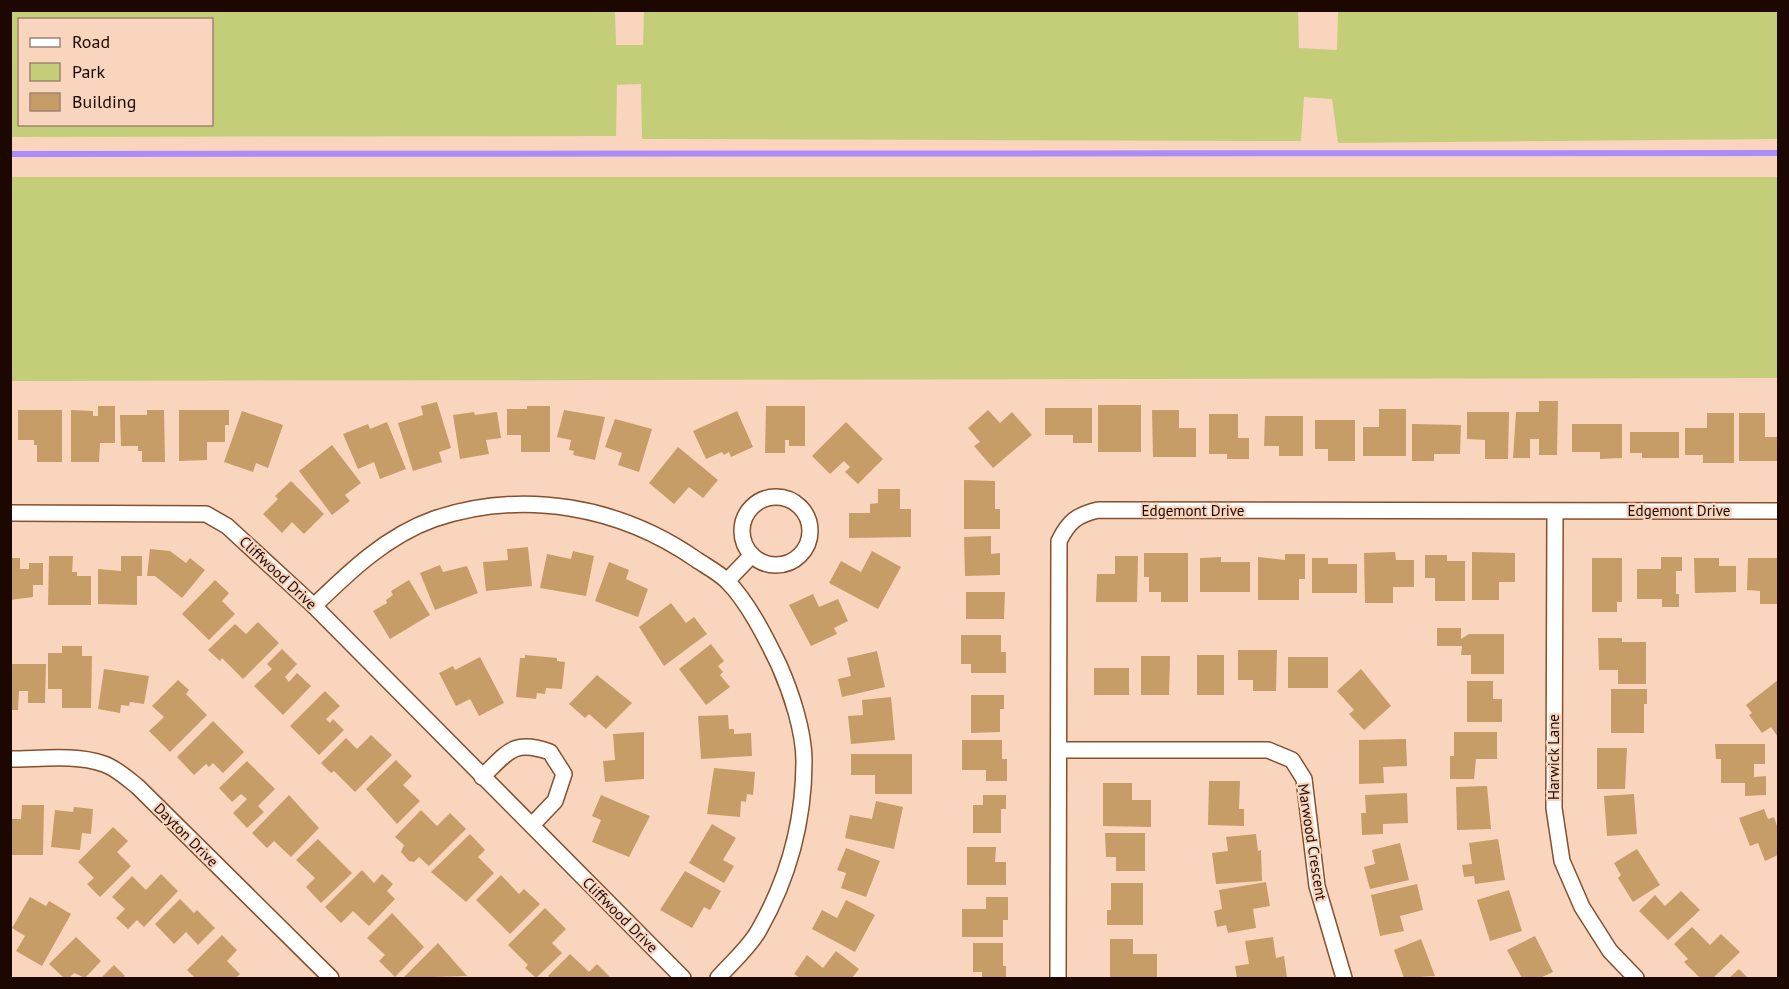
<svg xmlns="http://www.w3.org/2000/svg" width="1789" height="989" font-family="'PT Sans',sans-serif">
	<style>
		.green { fill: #c4ce79; fill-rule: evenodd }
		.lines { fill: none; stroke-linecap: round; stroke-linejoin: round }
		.stream { stroke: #aa8df9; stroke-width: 6 }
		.building { fill: #c69d66 }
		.minor-casing { stroke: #85502b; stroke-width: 18 }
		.minor { stroke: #fff; stroke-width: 15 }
		.labels { text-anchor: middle; stroke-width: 4.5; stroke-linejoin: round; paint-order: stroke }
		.street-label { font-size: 15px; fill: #1c0800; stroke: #fad5be }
	</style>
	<rect width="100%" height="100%" fill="#fad5be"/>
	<!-- green -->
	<g class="green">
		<path d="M1298,10L1299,48L1337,50L1338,11H1778V139L1338,143L1332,99L1304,97L1301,141L642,139L641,84L617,85L616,136L11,137V11H615L616,45H643L644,11ZM20,20H212V124H20Z"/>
		<path d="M11,177H1778V378L11,381Z"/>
	</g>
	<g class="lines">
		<!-- stream -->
		<path class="stream" d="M10,154L1778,153"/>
	</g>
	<!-- building -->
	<g class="building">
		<path d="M1539,401H1558L1557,455H1539V439H1530V458H1513L1516,412H1539Z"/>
		<path d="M437,402L451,448L439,452L442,462L413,471L398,423L423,415L421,406Z"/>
		<rect x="1098" y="405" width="43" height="47"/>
		<path d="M98,406H115V443H100L99,462H71V410L93,411V416H98Z"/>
		<path d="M527,406H550V452H521V435H507V409H527Z"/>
		<path d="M766,406H805V446H789V440H785V453H765Z"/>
		<path d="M1045,408H1092V443H1073V435H1045Z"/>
		<path d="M1379,409H1406V456H1363V427H1379Z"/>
		<path d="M18,410H62V462H37V445H34V440H18Z"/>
		<path d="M147,410H164L165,462H142V451H138V446H121L120,415H147Z"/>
		<path d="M179,410H229V425H225V442H207V460L179,461Z"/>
		<path d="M564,410L605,417L595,460L573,455L574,451L569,450L571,440L557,437Z"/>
		<path d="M988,410L1000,423L1012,412L1032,435L993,468L974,446L980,442L968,428Z"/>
		<path d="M1152,410H1179V428H1196V457H1153Z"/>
		<path d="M242,411L283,425L268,468L256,463L253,472L224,462Z"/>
		<path d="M737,411L753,447L731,457L729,452L724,455L722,452L706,459L693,431Z"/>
		<path d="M474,412L475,415L497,412L501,438L486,440L489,454L460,459L453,415Z"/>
		<path d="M1467,412H1509L1508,459H1485V440L1467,439Z"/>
		<path d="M1707,413H1734V463H1703V455H1685V428H1707Z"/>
		<path d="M1739,413H1765V437H1778V461H1739Z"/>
		<path d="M1209,414H1238V438H1249V459H1227V454H1209Z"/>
		<path d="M1265,416H1303V456H1279V446H1264Z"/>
		<path d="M615,419L652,429L639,472L618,465L622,453L605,447Z"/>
		<path d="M1315,420H1355V461H1328V449H1315Z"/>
		<path d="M387,422L406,469L380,479L374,462L358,469L343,434L368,424L370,429Z"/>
		<path d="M846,422L883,459L858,484L845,472L850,467L844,461L830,474L812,456Z"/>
		<path d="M1412,424L1461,425L1460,454H1434V461H1412Z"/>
		<path d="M1572,424H1622V458L1600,459V452H1572Z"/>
		<path d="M1630,432H1679V458H1642V453H1630Z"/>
		<path d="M332,445L361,483L345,495L350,501L332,515L299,471Z"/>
		<path d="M678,447L718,480L703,498L689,487L674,504L649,483Z"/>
		<path d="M964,480L995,481V509H1000V529H964Z"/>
		<path d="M291,481L324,514L304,534L292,522L282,533L263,514L278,499L275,496Z"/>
		<path d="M878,489H900V509H911V537L849,538V513H870V504L878,503Z"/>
		<path d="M991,536V554L1000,553V575L965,576L964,537Z"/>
		<path d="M528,547L532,586L486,591L483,562L508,560L507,549Z"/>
		<path d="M150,549L170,551L186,563L190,558L205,570L182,598L155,576H147Z"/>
		<path d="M573,551L594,556L586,596L540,588L547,554L571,559Z"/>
		<path d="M872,551L901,567L878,609L829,583L841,561L861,572Z"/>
		<path d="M1395,552L1396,560H1414V587H1393V603H1365L1364,553Z"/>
		<path d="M1472,552L1515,553V582H1499V600H1472Z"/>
		<path d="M1144,553H1188V602H1161V592H1149V577H1144Z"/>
		<path d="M1285,554H1305V579H1299V600H1258V557L1285,560Z"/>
		<path d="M1425,555H1447V561H1465V601H1435V578H1425Z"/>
		<path d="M49,556H73L72,572H77V576H91V605H48Z"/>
		<path d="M121,556H142V576H137V605L98,604V569L121,571Z"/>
		<path d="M1115,556H1138L1137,602H1096L1097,574H1115Z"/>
		<path d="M1221,557V562H1250V592H1200V558Z"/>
		<path d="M1661,557H1682V571H1676V594H1679V607H1662V599H1637V569H1661Z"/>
		<path d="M10,558H20V569H29V563H43V585H33V597L10,600Z"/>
		<path d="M1312,558H1328V564H1357V593H1312Z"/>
		<path d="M1592,558H1622V602H1617V612H1592Z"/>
		<path d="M1694,558H1719V566H1736V592L1695,593Z"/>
		<path d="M1748,558H1778V604H1760V591L1747,590Z"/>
		<path d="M609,562L629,570L626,579L648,589L638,617L595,601Z"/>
		<path d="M440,565L443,572L467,566L478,593L435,610L420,573Z"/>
		<path d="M215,580L229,593L222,601L235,614L209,640L182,614Z"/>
		<path d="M409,580L430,615L390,639L373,611L387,603L386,600L393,595L391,591Z"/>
		<path d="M966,592H1005L1004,619H966Z"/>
		<path d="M813,594L819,607L838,599L848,621L834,628L837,634L811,646L789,605Z"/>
		<path d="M671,603L686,623L694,617L707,634L664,666L639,627Z"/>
		<path d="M258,622L279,643L243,679L222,658L220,661L208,650L235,624L246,634Z"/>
		<path d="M1437,628H1461V639L1469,634H1504V674H1471V655H1461L1462,646H1437Z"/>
		<path d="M961,635H1001V652H1006V673H971V664H961Z"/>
		<path d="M1598,638H1622V642H1646V684H1618V670H1599Z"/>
		<path d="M711,644L724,661L718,666L723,672L720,675L730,687L706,705L679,669Z"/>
		<path d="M62,646H82V656H92L91,708H62V689H48V653H62Z"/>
		<path d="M282,649L297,664L285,677L289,682L297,673L311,686L283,715L254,686L272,669L267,664Z"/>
		<path d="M1238,650H1277L1276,691H1253V680H1238Z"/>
		<path d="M877,651L885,687L842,697L838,679L851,676L847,658Z"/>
		<path d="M525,655L557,658V661L565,662L562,689L546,688L545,694L537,693L536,699L516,697L520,658H525Z"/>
		<rect x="1197" y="655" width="27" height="40"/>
		<path d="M1141,656H1170L1169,695H1141Z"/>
		<path d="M480,657L504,703L479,716L470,699L456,706L439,673L453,666L455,670Z"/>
		<rect x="1288" y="657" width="40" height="31"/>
		<path d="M10,664H46L45,703H28V691H19L18,710H10Z"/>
		<rect x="1094" y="668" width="35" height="27"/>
		<path d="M104,669L149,676L144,704L130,702L129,706L121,705L120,713L98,709Z"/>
		<path d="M1361,669L1391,706L1364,730L1349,714L1354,710L1337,691Z"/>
		<path d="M597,675L632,703L606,729L589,714L585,718L569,704Z"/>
		<path d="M178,680L189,690L186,694L207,715L170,752L149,731L164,717L152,706Z"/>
		<path d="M1778,680V737L1771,727L1762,733L1749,715L1752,713L1746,705Z"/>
		<path d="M1467,681H1493V699H1502V722H1467Z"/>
		<path d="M1611,689H1647V704H1644V733H1611Z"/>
		<path d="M325,691L340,706L326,719L330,723L333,719L344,730L319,755L290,726Z"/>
		<path d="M971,695H1004V709H1000V732L971,733Z"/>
		<path d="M891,697L895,740L851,744L848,716L863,715L862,700Z"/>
		<path d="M728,715L729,729H734V734L751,733L752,756L701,759L698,716Z"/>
		<path d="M213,721L244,752L223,773L213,763L209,767L206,764L194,775L177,757Z"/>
		<path d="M644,732V779L605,782L603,761L615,760L613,734Z"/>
		<path d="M1454,732H1497V759H1476L1474,779H1450V756H1454Z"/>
		<path d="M371,735L392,755L355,792L334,771L331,773L321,763L346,738L357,749Z"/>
		<path d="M1406,739L1407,766L1383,767L1384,783L1359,784V740Z"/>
		<path d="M962,740H1002V759H1007V781H986V770H962Z"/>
		<path d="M1715,744H1765V764H1754V777L1766,776V795L1745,796V783H1721V759H1716Z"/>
		<path d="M1597,748H1627L1625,789H1597Z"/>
		<path d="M851,754H912V794H875V775H851Z"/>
		<path d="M396,760L412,776L403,785L420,801L397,824L366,789Z"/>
		<path d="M247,761L275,789L258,806L264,812L247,828L233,813L247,799L241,794L232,802L219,788Z"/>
		<path d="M714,768L755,772L753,795L747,794L746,802L741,801L740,817L707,814Z"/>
		<path d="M1209,781H1240L1239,809H1244V826L1208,825Z"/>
		<path d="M1103,783H1132V800H1151V827L1103,826Z"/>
		<path d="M1487,786L1491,829L1457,830L1456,787Z"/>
		<path d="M1407,793L1408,823L1383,824V834L1362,835L1361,813H1366L1365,795Z"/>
		<path d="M1634,794L1637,834L1607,836L1604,796Z"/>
		<path d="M289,795L319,828L291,857L274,841L267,848L252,833Z"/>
		<path d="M601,795L650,816L629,857L592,842L601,820L592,816Z"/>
		<path d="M983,795H1006V809H1001V833H973V805H983Z"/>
		<path d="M876,801L903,807L894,849L845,838L850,815L872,819Z"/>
		<path d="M22,805H44L43,855H10V819H21Z"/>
		<path d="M74,807L93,809L91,834L82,833L80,850L51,847L55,810L73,812Z"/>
		<path d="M1764,809L1768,819L1774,817L1778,829V855L1765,861L1758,843L1750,846L1739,818Z"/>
		<path d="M421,810L437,826L450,813L466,829L429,866L419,857L414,862L409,861L401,852L404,845L395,837Z"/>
		<path d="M712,824L736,838L723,860L734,866L724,883L689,863Z"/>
		<path d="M113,827L128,841L117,852L131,866L100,897L87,884L94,878L78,862Z"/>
		<path d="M1105,833H1145V871H1116V857H1106Z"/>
		<path d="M470,834L485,850L478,857L494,873L466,902L431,872Z"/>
		<path d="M1256,834L1258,851L1261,850L1262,881L1216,884L1212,853L1228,851L1226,837Z"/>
		<path d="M318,839L352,873L321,903L306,887L315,878L296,860Z"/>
		<path d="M1498,839L1505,880L1475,884L1474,876L1464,877L1462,865L1472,864L1469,843Z"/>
		<path d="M1400,843L1409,880L1370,889L1364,867L1375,864L1372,850Z"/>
		<path d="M967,847H996L995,862H1006V885H967Z"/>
		<path d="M846,848L880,861L866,897L841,888L846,873L837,870Z"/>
		<path d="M1637,849L1660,885L1633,902L1618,878L1621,875L1614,863Z"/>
		<path d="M362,870L374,883L382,874L393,884L387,891L395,899L369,926L353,911L341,923L325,907Z"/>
		<path d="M685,871L721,891L710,910L704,907L692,928L660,910Z"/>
		<path d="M161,874L178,891L144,927L137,920L128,929L116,918L125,909L112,897L132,876L146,890Z"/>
		<path d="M501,875L519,894L524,889L540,904L510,934L476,900Z"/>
		<path d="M1266,882L1270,906L1253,909L1256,928L1228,933L1226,925L1217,927L1214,911L1222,909L1219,890Z"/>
		<path d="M1111,883H1143V925H1107V910H1111Z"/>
		<path d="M1417,884L1423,910L1400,916L1404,931L1380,936L1371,895Z"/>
		<path d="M1509,890L1522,931L1490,941L1477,900Z"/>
		<path d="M1681,891L1700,910L1668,940L1639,911L1655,895L1665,906Z"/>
		<path d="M30,897L46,906L49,901L71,914L42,966L16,951L25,936L12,928Z"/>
		<path d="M986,897H1008V920H1003V937H962V909H986Z"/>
		<path d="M180,899L194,913L197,910L215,928L198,945L186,932L174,944L155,924Z"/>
		<path d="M846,900L875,915L855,952L812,929L822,910L837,918Z"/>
		<path d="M545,908L566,929L552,943L562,953L536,978L525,968L528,965L508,945Z"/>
		<path d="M392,913L424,947L395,977L379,961L385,955L367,938Z"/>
		<path d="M1692,927L1710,945L1721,934L1740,952L1713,978H1700L1684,962L1688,959L1674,944Z"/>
		<path d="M222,935L237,950L227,961L240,974L236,978H195L187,970Z"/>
		<path d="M1535,936L1553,972L1540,978H1522L1507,950Z"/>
		<path d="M76,937L101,961L85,978L74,973L69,978H64L49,964Z"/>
		<path d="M1273,937L1276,958L1284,956L1287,978H1237L1235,966L1249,964L1245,941Z"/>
		<path d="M1110,939H1133V954H1157V978H1110Z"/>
		<path d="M1421,939L1435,976L1404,978L1394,950Z"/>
		<path d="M438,943L467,976L403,978Z"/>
		<path d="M973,943H1003V966H1006V978H982V972H973Z"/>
		<path d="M836,951L859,969L852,978H800L794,974L807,955L823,968Z"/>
		<path d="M570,954L589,972L597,964L611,978H551L548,976Z"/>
		<path d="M114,965L125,976L122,978H101Z"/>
		<path d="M1739,969L1748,978H1729Z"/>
	</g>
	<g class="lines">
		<defs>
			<g id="minor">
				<circle cx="776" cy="531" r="34"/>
				<path d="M1555,512L1554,808L1562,861L1582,907L1610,951L1636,978"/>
				<path d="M10,513L206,514L227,526L314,606L683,978"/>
				<path d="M727,581L752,555"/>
				<path d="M314,606C349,572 386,536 434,519C523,489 620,506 697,560C706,566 719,573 727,581C748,602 766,638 779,665C791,692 804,731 804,761C804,821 788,879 759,930C749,948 731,963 718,978"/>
				<path d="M1059,750H1268L1292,760L1304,779L1317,886L1344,978"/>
				<path d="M10,759C40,759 76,754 104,764C116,768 128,779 138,787L331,978"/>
				<path d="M482,777C508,752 513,739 550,752L564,774L555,801L532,825"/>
				<path d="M1058,978L1059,541C1069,521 1077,515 1098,510L1778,511"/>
			</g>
		</defs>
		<!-- minor casing -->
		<use href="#minor" class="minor-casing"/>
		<!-- minor -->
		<use href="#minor" class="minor"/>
	</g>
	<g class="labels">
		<!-- street labels -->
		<g class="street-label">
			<text x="1193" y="516">Edgemont Drive</text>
			<text x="1679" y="516">Edgemont Drive</text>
			<text transform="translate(278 573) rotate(43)" y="5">Cliffwood Drive</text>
			<text transform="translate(1554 757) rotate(-90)" y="5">Harwick Lane</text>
			<text transform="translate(186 835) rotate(45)" y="5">Dayton Drive</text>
			<text transform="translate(1312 842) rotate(81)" y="5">Marwood Crescent</text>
			<text transform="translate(620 915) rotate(45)" y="5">Cliffwood Drive</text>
		</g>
	</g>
	<!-- border -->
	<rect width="1789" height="989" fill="none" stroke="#1c0800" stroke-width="24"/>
	<!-- legend -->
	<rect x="18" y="18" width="195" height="108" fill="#fad5be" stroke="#a18372" stroke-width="1.5"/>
	<rect x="30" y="38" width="30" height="9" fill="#ffffff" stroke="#a18372" stroke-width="1.5"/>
	<text x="72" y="48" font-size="18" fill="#1c0800">Road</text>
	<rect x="30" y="63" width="30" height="18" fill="#c4ce79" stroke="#a18372" stroke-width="1.5"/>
	<text x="72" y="78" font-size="18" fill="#1c0800">Park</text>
	<rect x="30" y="93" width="30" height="18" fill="#c69d66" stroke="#a18372" stroke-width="1.5"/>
	<text x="72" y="108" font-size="18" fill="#1c0800">Building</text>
</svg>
